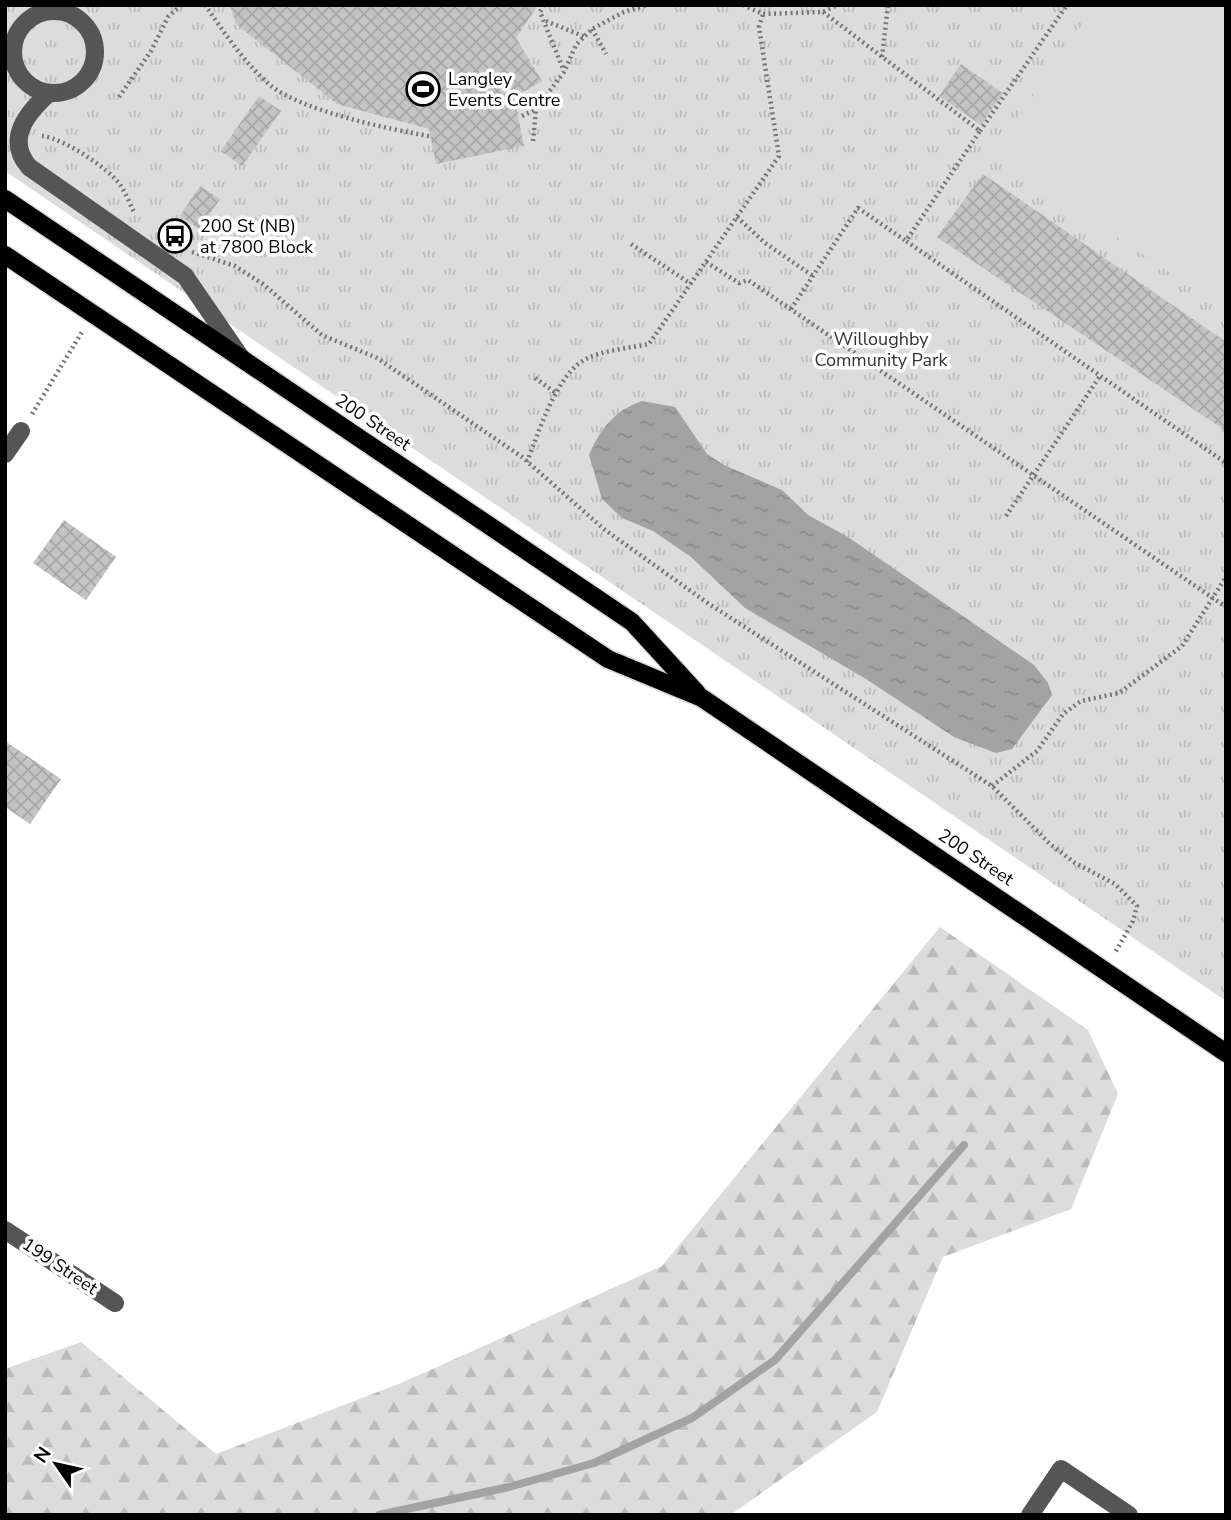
<svg xmlns="http://www.w3.org/2000/svg" width="1231" height="1520" font-family="'Nunito Sans',sans-serif">
	<style>
		.forest { fill: url(#forest-firs) }
		.park { fill: url(#park-tufts) }
		.pitch { fill: #dcdcdc }
		.water { fill: url(#water-ripples) }
		.lines { fill: none; stroke-linecap: round; stroke-linejoin: round }
		.stream { stroke: #a3a3a3; stroke-width: 8 }
		.building { fill: url(#building-cross-hatch) }
		.major-casing { stroke: #dbdbdb; stroke-width: 21 }
		.path { stroke: #777; stroke-width: 4.5; stroke-dasharray: 2 3.5; stroke-linecap: butt }
		.minor { stroke: #555; stroke-width: 18 }
		.major { stroke: #000; stroke-width: 18 }
		.labels { text-anchor: middle; stroke-width: 7; stroke-linejoin: round; paint-order: stroke }
		.poi-label { font-size: 18px; fill: #000; stroke: #fff; text-anchor: start }
		.park-label { font-size: 18px; fill: #333; stroke: #fff }
		.street-label { font-size: 18px; fill: #000; stroke: #fff }
	</style>
	<defs>
		<pattern id="forest-firs" width="22" height="20" patternUnits="userSpaceOnUse" patternTransform="scale(1.75)"><rect width="22" height="20" fill="#dcdcdc"/><path d="M5 1l3.5 6h-7zM16 11l3.5 6h-7z" fill="#bbb"/></pattern>
		<pattern id="park-tufts" width="24" height="20" patternUnits="userSpaceOnUse" patternTransform="scale(1.75)"><rect width="24" height="20" fill="#dcdcdc"/><path d="M3 7l-1-3M5 7V3M7 7l1-3M15 17l-1-3M17 17v-4M19 17l1-3" fill="none" stroke="#bbb"/></pattern>
		<pattern id="water-ripples" width="26" height="14" patternUnits="userSpaceOnUse" patternTransform="scale(1.75)"><rect width="26" height="14" fill="#a3a3a3"/><path d="M2 4q2-2 4 0t4 0M15 11q2-2 4 0t4 0" fill="none" stroke="#8b8b8b"/></pattern>
		<pattern id="building-cross-hatch" width="8" height="8" patternUnits="userSpaceOnUse" patternTransform="scale(1.75)"><rect width="8" height="8" fill="#c4c4c4"/><path d="M0 0l8 8M0 8l8-8" fill="none" stroke="#a7a7a7"/></pattern>
	</defs>
	<rect width="100%" height="100%" fill="#fff"/>
	<!-- forest -->
	<path class="forest" d="M940,927L1088,1030L1118,1094L1071,1209L943,1257L877,1412L730,1515H5V1369L81,1342L216,1454L401,1383L662,1266Z"/>
	<!-- park -->
	<path class="park" d="M5,5H1226V1001L5,171Z"/>
	<!-- pitch -->
	<path class="pitch" d="M1095,5H1226V311L994,153Z"/>
	<!-- water -->
	<path class="water" d="M642,401L675,407L707,454L724,465L782,490L808,515L848,537L1034,665L1048,683L1052,695L1012,749L996,753L954,737L866,679L745,608L691,557L653,531L622,518L602,499L589,455C601,428 614,411 642,401Z"/>
	<g class="lines">
		<!-- stream -->
		<path class="stream" d="M379,1515L509,1487L594,1463L692,1418L775,1360L964,1145"/>
	</g>
	<!-- building -->
	<g class="building">
		<path d="M230,5H538L516,38L542,81L514,97L524,146L436,164L429,129L337,104L236,24Z"/>
		<path d="M961,64L1003,93L981,125L939,96Z"/>
		<path d="M259,96L281,111L242,166L221,151Z"/>
		<path d="M983,174L1226,342V431L937,237Z"/>
		<path d="M200,186L220,199L199,229L180,216Z"/>
		<path d="M64,520L116,557L86,600L33,563Z"/>
		<path d="M5,741L61,779L30,824L5,807Z"/>
	</g>
	<g class="lines">
		<defs>
			<g id="major">
				<path d="M5,199L632,622L697,693"/>
				<path d="M5,255L608,659L702,698L1226,1053"/>
			</g>
		</defs>
		<!-- major casing -->
		<use href="#major" class="major-casing"/>
		<!-- path -->
		<g class="path">
			<path d="M205,5C224,32 245,64 270,85C302,111 388,129 429,136"/>
			<path d="M544,5L540,12L564,71"/>
			<path d="M743,5L763,14L823,12L837,5"/>
			<path d="M823,12L980,131L906,241L1226,463"/>
			<path d="M546,21L585,37"/>
			<path d="M592,29L606,54"/>
			<path d="M882,57L888,5"/>
			<path d="M119,97L151,51L168,17L181,5"/>
			<path d="M522,116L536,109"/>
			<path d="M980,131L1067,5"/>
			<path d="M42,136C63,138 110,169 121,186C126,194 130,204 134,212"/>
			<path d="M533,141L536,109L564,72L576,45L592,29L624,12L647,5"/>
			<path d="M737,217L765,243L813,276"/>
			<path d="M631,244L691,284"/>
			<path d="M192,252L235,266L263,284L322,335L377,358L522,457L605,530L709,604L992,786L1050,844L1075,863L1115,884L1137,906L1133,921L1115,953"/>
			<path d="M706,262L739,283L748,280L1226,607"/>
			<path d="M791,309L858,208L906,241"/>
			<path d="M535,378L556,393"/>
			<path d="M32,414L82,332"/>
			<path d="M527,462C538,434 557,373 586,359C604,350 630,348 649,344L779,156L759,27L763,14"/>
			<path d="M1006,516L1100,376"/>
			<path d="M992,786L1037,751L1063,714L1081,701L1119,693L1182,646L1226,577"/>
		</g>
		<!-- minor -->
		<g class="minor">
			<circle cx="54" cy="52" r="41"/>
			<path d="M49,93C27,113 5,139 29,167L185,276L242,359"/>
			<path d="M5,454L21,431"/>
			<path d="M5,1230L115,1303"/>
			<path d="M1030,1515L1061,1469L1129,1515"/>
		</g>
		<!-- major -->
		<use href="#major" class="major"/>
	</g>
	<!-- icons -->
	<defs>
		<symbol id="stadium-ring" viewBox="-11 -11 22 22"><circle r="9.5" fill="#fff" stroke="#000" stroke-width="1.5"/><path d="M0-5a6.5 5 0 1 0 0 10a6.5 5 0 1 0 0-10ZM-3.5-1.8h7v3.6h-7Z" fill="#000"/></symbol>
		<symbol id="bus-ring" viewBox="-11 -11 22 22"><circle r="9.5" fill="#fff" stroke="#000" stroke-width="1.5"/><path d="M-5-6H5V4H4V6H2V4H-2V6H-4V4H-5ZM-3.5-4V0h7V-4ZM-3.5 1.2v1.5H-2V1.2ZM2 1.2v1.5H3.5V1.2Z" fill="#000"/></symbol>
	</defs>
	<g fill-rule="evenodd">
		<use href="#stadium-ring" x="404" y="70" width="38" height="38"/>
		<use href="#bus-ring" x="156" y="217" width="38" height="38"/>
	</g>
	<g class="labels">
		<!-- poi labels -->
		<g class="poi-label">
			<text x="448" y="85">Langley<tspan x="448" dy="21">Events Centre</tspan></text>
			<text x="200" y="232">200 St (NB)<tspan x="200" dy="21">at 7800 Block</tspan></text>
		</g>
		<!-- park labels -->
		<g class="park-label">
			<text x="881" y="345">Willoughby<tspan x="881" dy="21">Community Park</tspan></text>
		</g>
		<!-- street labels -->
		<g class="street-label">
			<text transform="translate(373 422) rotate(34)" y="6">200 Street</text>
			<text transform="translate(976 857) rotate(34)" y="6">200 Street</text>
			<text transform="translate(60 1266) rotate(34)" y="6">199 Street</text>
		</g>
	</g>
	<!-- border -->
	<rect width="1231" height="1520" fill="none" stroke="#000000" stroke-width="14"/>
	<!-- north arrow -->
	<g transform="translate(56 1464) rotate(304)" stroke="#ffffff" stroke-width="5" paint-order="stroke">
	<path d="M0-5L12 26L0 18L-12 26Z" fill="#000000"/>
	<text y="-10" font-size="19" font-weight="bold" text-anchor="middle" fill="#000000">N</text>
	</g>
</svg>
